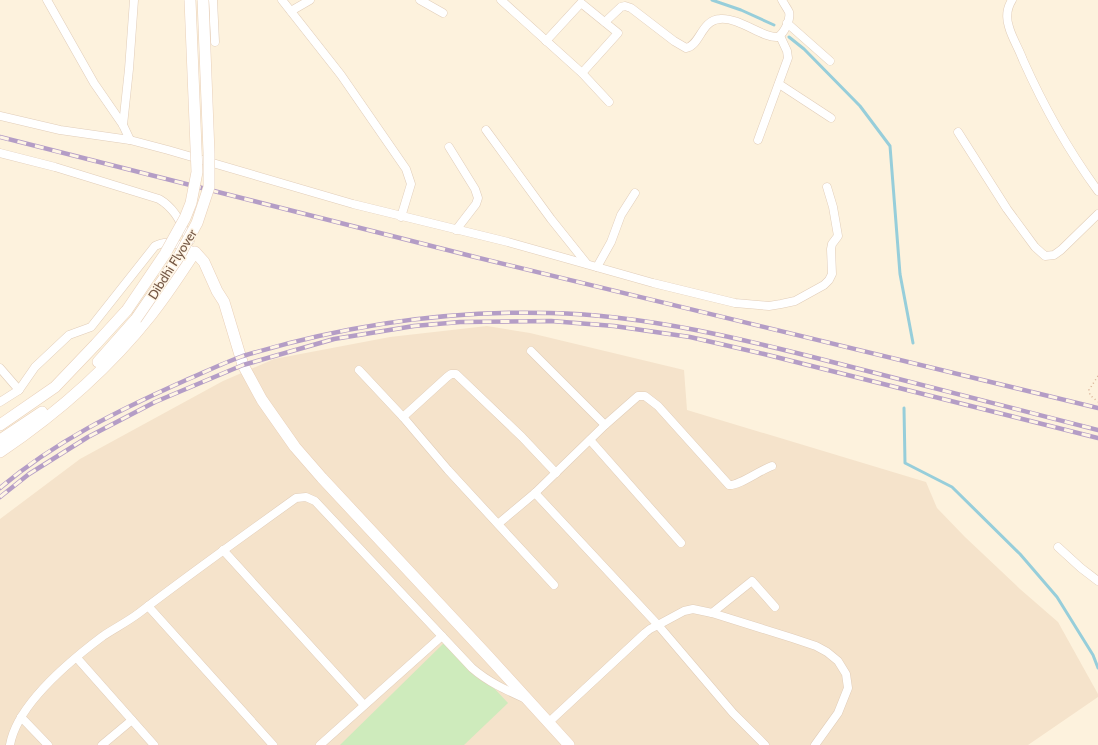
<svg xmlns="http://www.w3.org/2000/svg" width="1098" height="745" font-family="Cabin,sans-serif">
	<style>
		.residential { fill: #f5e3cb }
		.green { fill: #ceebbc }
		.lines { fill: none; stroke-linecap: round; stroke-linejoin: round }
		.stream { stroke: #97ceda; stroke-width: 3 }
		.street-casing { stroke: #e1cdb9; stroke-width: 9 }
		.secondary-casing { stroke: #e9d0b9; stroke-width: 12 }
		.path { stroke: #d8b297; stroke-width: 1.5; stroke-dasharray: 1 3; stroke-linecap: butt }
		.street { stroke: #fff; stroke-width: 8 }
		.secondary { stroke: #fff; stroke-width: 11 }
		.rail-casing { stroke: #b49dc6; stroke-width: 4.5 }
		.rail { stroke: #fff5e5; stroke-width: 3; stroke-dasharray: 9; stroke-linecap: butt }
		.secondary-bridge-casing { stroke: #e9d0b9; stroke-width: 12; stroke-linecap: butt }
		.secondary-bridge { stroke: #fff; stroke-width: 11 }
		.labels { text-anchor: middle; stroke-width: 3; stroke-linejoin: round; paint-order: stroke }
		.street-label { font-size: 13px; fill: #745745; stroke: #fff5e5 }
	</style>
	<rect width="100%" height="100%" fill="#fdf2dd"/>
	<!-- residential -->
	<path class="residential" d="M487,326L530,333L684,370L687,410L926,482L937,508L965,537L1020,589L1058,622L1098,694V697L1028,745H0V519L80,459L223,381L274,359L390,337Z"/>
	<!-- green -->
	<path class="green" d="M448,639L508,703L464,745H340Z"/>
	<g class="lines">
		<!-- stream -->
		<g class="stream">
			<path d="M712,0L741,10L774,25"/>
			<path d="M789,37L804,49L860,106L890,146L900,274L913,343"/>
			<path d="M904,408L905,463L952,487L1020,554L1057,597L1093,655L1098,668"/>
		</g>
		<defs>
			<g id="street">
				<path d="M47,0L94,83L123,125L130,140"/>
				<path d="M213,0L215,42"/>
				<path d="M282,0L341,75L406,169L411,184L401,217"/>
				<path d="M420,0L443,13"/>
				<path d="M501,0L582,73L609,102"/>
				<path d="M1012,0C1007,8 1006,18 1009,27C1012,38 1019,49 1023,60C1044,107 1068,150 1098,191"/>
				<path d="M291,11L310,0"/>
				<path d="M605,22L621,7L625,6L631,8L674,41L686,48C700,46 701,20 720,19C739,17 764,39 778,37C784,33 791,20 789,12C787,8 784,4 782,0"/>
				<path d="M787,23L830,61"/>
				<path d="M546,41L581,3L618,33L582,73"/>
				<path d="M779,84L831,118"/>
				<path d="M0,116L60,130L130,140L168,150L353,204L508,242L653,283L735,303L769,306L781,304L795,301L824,285L829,280L832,274L831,249L832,244L838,236L833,207L827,187"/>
				<path d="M123,125L129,69L134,0"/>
				<path d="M486,130L551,219L587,264"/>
				<path d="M958,132L1007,209L1035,247L1045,256L1054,255L1061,250L1098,214"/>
				<path d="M758,140L788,58L787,51L780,36"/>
				<path d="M449,147L475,189L478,198L476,204L456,230"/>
				<path d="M0,153L55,167L159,199C176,209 181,224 190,241"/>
				<path d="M597,267L611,242L621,215L635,193"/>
				<path d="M531,351L605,425"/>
				<path d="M0,368L19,390"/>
				<path d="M359,370L403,417L448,470L554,585"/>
				<path d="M0,402L19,390L35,367L69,335L91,327L155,246C169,238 182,246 195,252"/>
				<path d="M403,417L447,377L451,374H456L522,437L556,473"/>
				<path d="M590,440L681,543"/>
				<path d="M535,493L658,625L684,611L693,609L712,613L792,638L816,646L827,652L838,661L846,674L848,688L838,713L815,745"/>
				<path d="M498,524L535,493L605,425L638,396H645L658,406L729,485C739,486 760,470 772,466"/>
				<path d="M1058,547L1081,568L1098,581"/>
				<path d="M223,550L364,705"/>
				<path d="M148,606L273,745"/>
				<path d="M712,613L752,581L775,607"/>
				<path d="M77,658L154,745"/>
				<path d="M21,717L48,745"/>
				<path d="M548,723L645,633L650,629L658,625L733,713L765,745"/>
				<path d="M10,745C17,704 71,660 103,636C115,628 127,622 139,613C190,574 243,536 296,498L306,497L315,501L472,668C488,682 506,690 526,699"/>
				<path d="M102,745L132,720"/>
				<path d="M320,745L442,636"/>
			</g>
			<g id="secondary">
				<path d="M98,362L136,319"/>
				<path d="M0,425L55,387L96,344L127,310"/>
				<path d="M0,440L42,412"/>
				<path d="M0,452C56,414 109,368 151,315C167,295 181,273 195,252L204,262L217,291L224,302L243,365L262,400L295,447L322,478L488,656L569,745"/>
			</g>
		</defs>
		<!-- street casing -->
		<use href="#street" class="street-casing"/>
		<!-- secondary casing -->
		<use href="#secondary" class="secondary-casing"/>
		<!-- path -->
		<path class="path" d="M1098,376L1089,390L1090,395L1098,402"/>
		<!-- street -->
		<use href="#street" class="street"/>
		<!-- secondary -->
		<use href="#secondary" class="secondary"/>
		<defs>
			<g id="rail">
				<path d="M0,137L471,256L1098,408"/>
				<path d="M0,488C54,442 119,410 184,381C203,373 223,363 243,356C342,326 447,310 550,313C648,315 747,340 840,364C926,386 1012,408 1098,430"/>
				<path d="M0,497L29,474L88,437L155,402L243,365L334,339L414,326L460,322L551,321L614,326L690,337L764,354L1098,438"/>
			</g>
		</defs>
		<!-- rail casing -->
		<use href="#rail" class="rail-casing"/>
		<!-- rail -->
		<use href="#rail" class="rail"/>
		<defs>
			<g id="secondary-bridge">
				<path d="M127,310L165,254L185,218L191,203L197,172L190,0"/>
				<path d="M136,319L178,258L197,223L209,187V153L203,0"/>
			</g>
		</defs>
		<!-- secondary-bridge casing -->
		<use href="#secondary-bridge" class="secondary-bridge-casing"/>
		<!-- secondary-bridge -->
		<use href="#secondary-bridge" class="secondary-bridge"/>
	</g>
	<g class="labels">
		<!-- street labels -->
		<g class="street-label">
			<text transform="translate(172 264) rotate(-58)" y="5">Dibdhi Flyover</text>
		</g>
	</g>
</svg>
